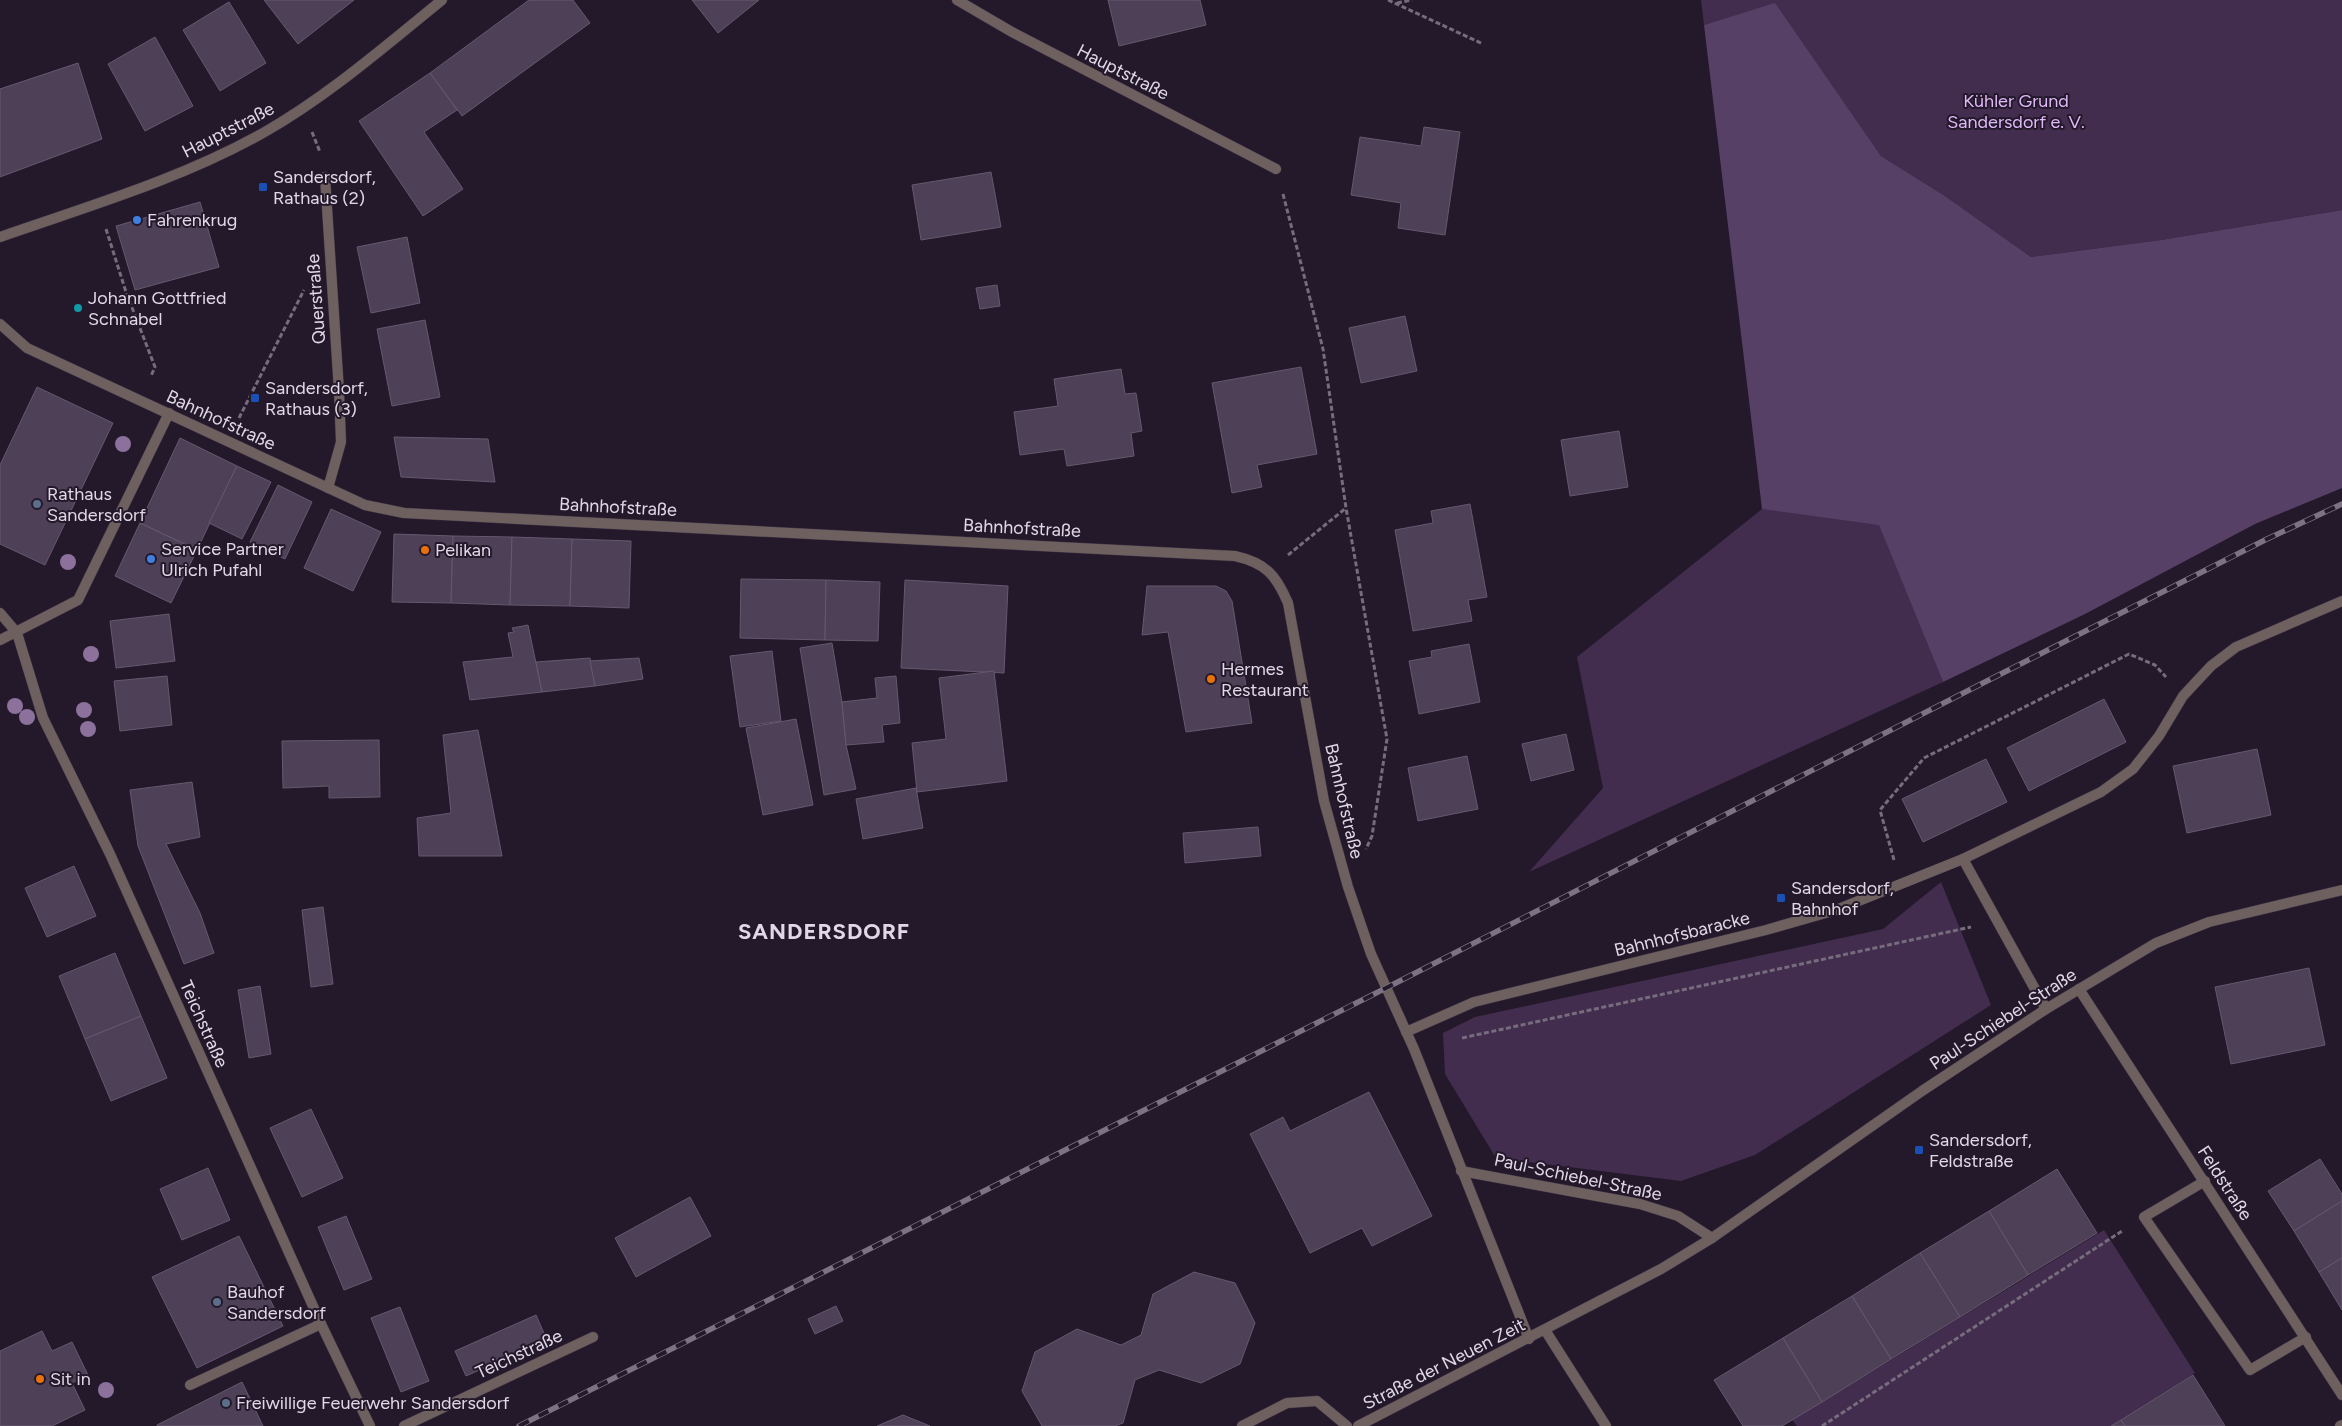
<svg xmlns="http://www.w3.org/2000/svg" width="2342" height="1426" font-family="Figtree,sans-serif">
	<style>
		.green { fill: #422d4e }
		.forest { fill: #574065 }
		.building { fill: #4e4056; stroke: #66586f }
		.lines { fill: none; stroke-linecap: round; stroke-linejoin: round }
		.service-casing { stroke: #3e3345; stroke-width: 11 }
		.minor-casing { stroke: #3e3345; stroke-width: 11 }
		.tertiary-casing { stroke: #3e3345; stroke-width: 11 }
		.path { stroke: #766c7d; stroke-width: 3; stroke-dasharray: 5 2.5; stroke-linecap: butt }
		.service { stroke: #6e605e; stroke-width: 10 }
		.minor { stroke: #6e605e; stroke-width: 10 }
		.tertiary { stroke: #6e605e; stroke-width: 10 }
		.rail-casing { stroke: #7c7283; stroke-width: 5.5 }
		.rail { stroke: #24182b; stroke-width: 4; stroke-dasharray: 11; stroke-linecap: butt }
		.tree { fill: #8b719c }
		.transit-dot { fill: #1a4fb4; stroke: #24182b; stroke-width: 2 }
		.shop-dot { fill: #3f7fe0; stroke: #24182b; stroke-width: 2 }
		.culture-dot { fill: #0f9aa8; stroke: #24182b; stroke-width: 2 }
		.service-dot { fill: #5c6f8a; stroke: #24182b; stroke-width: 2 }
		.food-dot { fill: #e8710a; stroke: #24182b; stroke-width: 2 }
		.labels { text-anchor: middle; stroke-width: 4; stroke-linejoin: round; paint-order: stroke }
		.street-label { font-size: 18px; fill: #e0d8e6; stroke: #24182b }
		.park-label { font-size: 18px; fill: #e0b9f9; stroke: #24182b }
		.poi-label { font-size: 18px; fill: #e0d8e6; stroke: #24182b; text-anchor: start }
		.district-label { font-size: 22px; font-weight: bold; letter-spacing: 1px; fill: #e0d8e6; stroke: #24182b }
	</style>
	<rect width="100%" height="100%" fill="#24182b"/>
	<!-- green -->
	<g class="green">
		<path d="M1701,0H2342V210L2161,240L2031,257L1945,196L1881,156L1775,4L1704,25Z"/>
		<path d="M1762,509L1879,524L1943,682L1529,872L1603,788L1577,657Z"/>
		<path d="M1941,882L1991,1005L1755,1155L1681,1181L1496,1158L1445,1074L1443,1033L1475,1017L1883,929Z"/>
		<path d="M2104,1230L2195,1373L2111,1426H1797L1792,1420Z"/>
	</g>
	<!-- forest -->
	<path class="forest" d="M1775,3L1881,156L1945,196L2031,257L2161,240L2342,210V488L2255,524L2085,614L1943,682L1879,525L1762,509L1704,25Z"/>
	<!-- building -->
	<g class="building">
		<path d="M264,0H354L298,44Z"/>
		<path d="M529,0H573L590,23L462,116L430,73Z"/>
		<path d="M692,0H759L718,33Z"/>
		<path d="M1108,0H1200L1206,25L1119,46Z"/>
		<path d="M229,2L266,63L220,91L183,30Z"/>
		<path d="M155,37L193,106L145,131L108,64Z"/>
		<path d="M78,63L102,139L0,177V89Z"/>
		<path d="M430,73L457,110L424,132L463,189L423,216L359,121Z"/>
		<path d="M1424,127L1460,132L1445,235L1398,228L1401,203L1351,195L1360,137L1421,146Z"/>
		<path d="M991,172L1001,227L921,240L912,185Z"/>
		<path d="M200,202L219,267L135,290L116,226Z"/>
		<path d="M407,237L420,303L371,313L357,247Z"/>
		<path d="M997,285L1000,306L980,309L976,288Z"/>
		<path d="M1405,316L1417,371L1361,383L1349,328Z"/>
		<path d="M425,320L440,397L392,406L377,329Z"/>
		<path d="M1301,367L1317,454L1257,465L1262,487L1232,493L1212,383Z"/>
		<path d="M1121,369L1125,394L1136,393L1142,431L1131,433L1134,456L1067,466L1064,449L1020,455L1014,412L1058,406L1054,379Z"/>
		<path d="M37,387L113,423L45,565L0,544V465Z"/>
		<path d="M1619,431L1628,487L1570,496L1561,440Z"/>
		<path d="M394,437L488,439L495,482L401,477Z"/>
		<path d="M180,438L237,466L197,550L140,523Z"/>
		<path d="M237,466L271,482L242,539L209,523Z"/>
		<path d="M278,485L312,502L285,559L250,542Z"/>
		<path d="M1470,504L1487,597L1468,600L1472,621L1413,631L1395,530L1433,523L1431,511Z"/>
		<path d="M331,509L381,532L353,591L304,568Z"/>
		<path d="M140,523L197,550L171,603L115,576Z"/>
		<path d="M394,534L453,536L451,603L392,602Z"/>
		<path d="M453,536L512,537L510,605L451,603Z"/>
		<path d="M512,537L572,539L570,606L510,605Z"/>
		<path d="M572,539L631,541L629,608L570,606Z"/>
		<path d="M741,579L826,580L825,640L740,638Z"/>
		<path d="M826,580L880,582L878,641L825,640Z"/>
		<path d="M905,580L1008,586L1004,673L901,668Z"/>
		<path d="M1147,586H1216L1226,591L1232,601L1252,723L1186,732L1168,632L1142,635Z"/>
		<path d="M169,614L175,661L116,668L110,621Z"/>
		<path d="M528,625L542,692L470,700L463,662L513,657L508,633L514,632L512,628Z"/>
		<path d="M832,643L842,702L846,745L856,789L824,795L800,648Z"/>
		<path d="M1469,644L1480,702L1419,714L1409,661L1432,657L1431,651Z"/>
		<path d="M772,651L781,721L740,727L730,656Z"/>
		<path d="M590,658L595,686L542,692L536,662Z"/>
		<path d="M639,658L643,679L595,686L590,661Z"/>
		<path d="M994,671L1007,781L917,792L912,743L946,739L939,678Z"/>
		<path d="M167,676L172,725L120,731L114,681Z"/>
		<path d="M896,676L900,723L882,725L884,742L846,745L842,702L877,698L875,678Z"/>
		<path d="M2104,699L2126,742L2029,791L2007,748Z"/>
		<path d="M796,719L813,805L763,815L746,728Z"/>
		<path d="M478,730L502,856H419L417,818L451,813L443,735Z"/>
		<path d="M1566,734L1574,770L1531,781L1522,744Z"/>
		<path d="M379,740L380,797L329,798V786L283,788L282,741Z"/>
		<path d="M2257,749L2271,815L2187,833L2173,766Z"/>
		<path d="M1467,756L1478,809L1418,821L1408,768Z"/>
		<path d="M1986,759L2007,802L1923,842L1902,799Z"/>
		<path d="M192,782L200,837L166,844L200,913L214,953L184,964L138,846L130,790Z"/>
		<path d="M916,788L923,828L863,839L856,799Z"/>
		<path d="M1258,827L1261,856L1185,863L1183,833Z"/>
		<path d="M74,866L96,916L47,937L25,888Z"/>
		<path d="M323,907L333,984L311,987L302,910Z"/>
		<path d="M115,953L141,1016L85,1039L59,976Z"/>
		<path d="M2309,968L2325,1045L2231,1064L2215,987Z"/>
		<path d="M260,986L271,1054L249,1058L238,990Z"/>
		<path d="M141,1016L167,1078L111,1101L85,1039Z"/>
		<path d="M1369,1092L1432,1216L1372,1246L1362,1228L1310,1253L1250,1134L1283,1117L1290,1131Z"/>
		<path d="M311,1109L343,1178L302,1197L270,1128Z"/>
		<path d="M2320,1159L2342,1194V1201L2294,1231L2268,1191Z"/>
		<path d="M208,1168L230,1220L182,1240L160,1189Z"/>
		<path d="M2057,1169L2097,1233L2028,1275L1989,1211Z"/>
		<path d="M690,1197L711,1236L636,1277L615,1238Z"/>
		<path d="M2342,1201V1258L2319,1272L2294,1231Z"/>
		<path d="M1989,1211L2028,1275L1960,1317L1920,1253Z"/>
		<path d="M346,1216L372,1279L344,1290L318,1227Z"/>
		<path d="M239,1236L283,1326L197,1368L152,1277Z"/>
		<path d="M1920,1253L1960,1317L1891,1359L1852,1296Z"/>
		<path d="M2342,1258V1310L2319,1272Z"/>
		<path d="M1194,1272L1235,1283L1255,1323L1240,1364L1201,1383L1159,1370L1135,1380L1123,1423L1115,1426H1042L1022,1391L1035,1352L1077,1329L1121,1345L1141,1335L1153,1294Z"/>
		<path d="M1852,1296L1891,1359L1822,1402L1783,1338Z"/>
		<path d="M836,1306L843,1321L815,1334L808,1319Z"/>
		<path d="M400,1307L429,1381L401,1392L371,1318Z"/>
		<path d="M536,1315L547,1340L466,1376L455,1351Z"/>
		<path d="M42,1331L52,1351L72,1342L88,1375L72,1383L85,1410L52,1426H0V1351Z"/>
		<path d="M1783,1338L1822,1402L1782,1426H1743L1714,1380Z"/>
		<path d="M2193,1375L2225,1426H2125L2121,1420Z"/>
		<path d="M242,1382L263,1426H157V1425Z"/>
		<path d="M903,1415L930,1426H877Z"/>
		<path d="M2121,1420L2125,1426H2111Z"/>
	</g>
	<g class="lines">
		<defs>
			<g id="service">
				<path d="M957,0L1012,32L1276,169"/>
				<path d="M0,613L17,633"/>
				<path d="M2205,1181L2144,1217L2250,1370L2306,1337"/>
				<path d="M190,1385L321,1324"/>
				<path d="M404,1426L593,1337"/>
				<path d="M2340,1426L2342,1425"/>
			</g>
			<g id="minor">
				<path d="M325,177L339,391L341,442L328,488"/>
				<path d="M0,324L27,348L365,505L404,513L1235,556C1266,563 1276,575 1288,603L1324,801L1348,887L1371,954L1414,1049L1529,1339"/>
				<path d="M17,633L43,718L110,854L321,1324L370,1426"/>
				<path d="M0,640L78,600L169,413"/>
				<path d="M1963,859L2046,1009"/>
				<path d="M2079,989L2342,1395"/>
				<path d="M1406,1032L1474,1002L1766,930L1836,910L1963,859L2101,792L2133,769L2159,736L2183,696L2211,666L2236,647L2342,601"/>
				<path d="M1461,1171L1640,1204L1678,1216L1712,1238"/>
				<path d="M1545,1330L1606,1426"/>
				<path d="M1242,1426L1287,1403L1317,1401L1347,1426"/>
			</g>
			<g id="tertiary">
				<path d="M0,237C89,206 181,179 263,133C328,96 384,47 442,0"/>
				<path d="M1358,1426L1661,1269L1712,1238L1922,1091L2046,1009L2156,943L2209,922L2342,890"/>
			</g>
		</defs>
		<!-- service casing -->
		<use href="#service" class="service-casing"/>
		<!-- minor casing -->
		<use href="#minor" class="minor-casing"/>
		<!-- tertiary casing -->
		<use href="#tertiary" class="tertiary-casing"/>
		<!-- path -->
		<g class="path">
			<path d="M1388,0L1483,44"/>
			<path d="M1397,3L1412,0"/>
			<path d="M312,132L320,152"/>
			<path d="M1283,194L1323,349L1346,508L1387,739L1372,836L1366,849"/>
			<path d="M106,229L126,292L155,367L151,376"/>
			<path d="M239,418L304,290"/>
			<path d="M1288,555L1346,508"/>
			<path d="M1894,860L1880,810L1924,758L2129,654L2155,665L2166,677"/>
			<path d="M1462,1038L1971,927"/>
			<path d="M1822,1426L2122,1231"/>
		</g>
		<!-- service -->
		<use href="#service" class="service"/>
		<!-- minor -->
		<use href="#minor" class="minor"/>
		<!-- tertiary -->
		<use href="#tertiary" class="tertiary"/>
		<defs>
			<path id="rail" d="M519,1426L1386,988L1983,683L2267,539L2342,504"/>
		</defs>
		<!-- rail casing -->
		<use href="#rail" class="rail-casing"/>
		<!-- rail -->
		<use href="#rail" class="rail"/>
	</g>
	<!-- trees -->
	<g class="tree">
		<circle cx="123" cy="444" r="8"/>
		<circle cx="68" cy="562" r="8"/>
		<circle cx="91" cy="654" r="8"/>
		<circle cx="15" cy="706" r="8"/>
		<circle cx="84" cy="710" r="8"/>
		<circle cx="27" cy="717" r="8"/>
		<circle cx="88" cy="729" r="8"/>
		<circle cx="106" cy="1390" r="8"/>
	</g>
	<!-- markers -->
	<g class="transit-dot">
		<rect x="258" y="182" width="10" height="10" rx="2.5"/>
		<rect x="250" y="393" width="10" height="10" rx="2.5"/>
		<rect x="1776" y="893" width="10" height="10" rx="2.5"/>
		<rect x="1914" y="1145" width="10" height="10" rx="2.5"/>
	</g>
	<g class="shop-dot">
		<circle cx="137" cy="220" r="5"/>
		<circle cx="151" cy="559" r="5"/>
	</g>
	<circle class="culture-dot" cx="78" cy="308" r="5"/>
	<g class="service-dot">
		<circle cx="37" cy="504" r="5"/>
		<circle cx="217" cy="1302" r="5"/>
		<circle cx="226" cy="1403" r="5"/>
	</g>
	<g class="food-dot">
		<circle cx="425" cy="550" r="5"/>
		<circle cx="1211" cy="679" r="5"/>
		<circle cx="40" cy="1379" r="5"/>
	</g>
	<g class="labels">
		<!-- street labels -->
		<g class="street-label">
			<text transform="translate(1123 72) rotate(27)" y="6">Hauptstraße</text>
			<text transform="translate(228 130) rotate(-27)" y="6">Hauptstraße</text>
			<text transform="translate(316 299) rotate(-94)" y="6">Querstraße</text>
			<text transform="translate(221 420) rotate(25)" y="6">Bahnhofstraße</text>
			<text transform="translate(618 507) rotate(3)" y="6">Bahnhofstraße</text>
			<text transform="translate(1022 528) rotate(3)" y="6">Bahnhofstraße</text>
			<text transform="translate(1344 801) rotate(77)" y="6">Bahnhofstraße</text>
			<text transform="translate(1682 934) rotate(-14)" y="6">Bahnhofsbaracke</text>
			<text transform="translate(2003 1019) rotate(-33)" y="6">Paul-Schiebel-Straße</text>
			<text transform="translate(204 1024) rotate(66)" y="6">Teichstraße</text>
			<text transform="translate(1578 1177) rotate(12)" y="6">Paul-Schiebel-Straße</text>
			<text transform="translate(2225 1183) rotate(57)" y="6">Feldstraße</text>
			<text transform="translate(519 1354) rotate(-25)" y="6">Teichstraße</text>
			<text transform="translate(1444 1364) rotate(-27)" y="6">Straße der Neuen Zeit</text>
		</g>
		<!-- park labels -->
		<g class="park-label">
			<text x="2016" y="107">Kühler Grund<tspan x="2016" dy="21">Sandersdorf e. V.</tspan></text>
		</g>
		<!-- poi labels -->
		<g class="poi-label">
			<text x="273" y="183">Sandersdorf,<tspan x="273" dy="21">Rathaus (2)</tspan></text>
			<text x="147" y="226">Fahrenkrug</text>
			<text x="88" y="304">Johann Gottfried<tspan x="88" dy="21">Schnabel</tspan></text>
			<text x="265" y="394">Sandersdorf,<tspan x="265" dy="21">Rathaus (3)</tspan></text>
			<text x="47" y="500">Rathaus<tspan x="47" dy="21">Sandersdorf</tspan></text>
			<text x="161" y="555">Service Partner<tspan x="161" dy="21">Ulrich Pufahl</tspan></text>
			<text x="435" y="556">Pelikan</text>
			<text x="1221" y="675">Hermes<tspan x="1221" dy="21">Restaurant</tspan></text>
			<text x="1791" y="894">Sandersdorf,<tspan x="1791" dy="21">Bahnhof</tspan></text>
			<text x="1929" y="1146">Sandersdorf,<tspan x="1929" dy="21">Feldstraße</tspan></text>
			<text x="227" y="1298">Bauhof<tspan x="227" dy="21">Sandersdorf</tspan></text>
			<text x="50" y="1385">Sit in</text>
			<text x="236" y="1409">Freiwillige Feuerwehr Sandersdorf</text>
		</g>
		<!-- district labels -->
		<g class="district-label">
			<text x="824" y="939">SANDERSDORF</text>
		</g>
	</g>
</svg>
